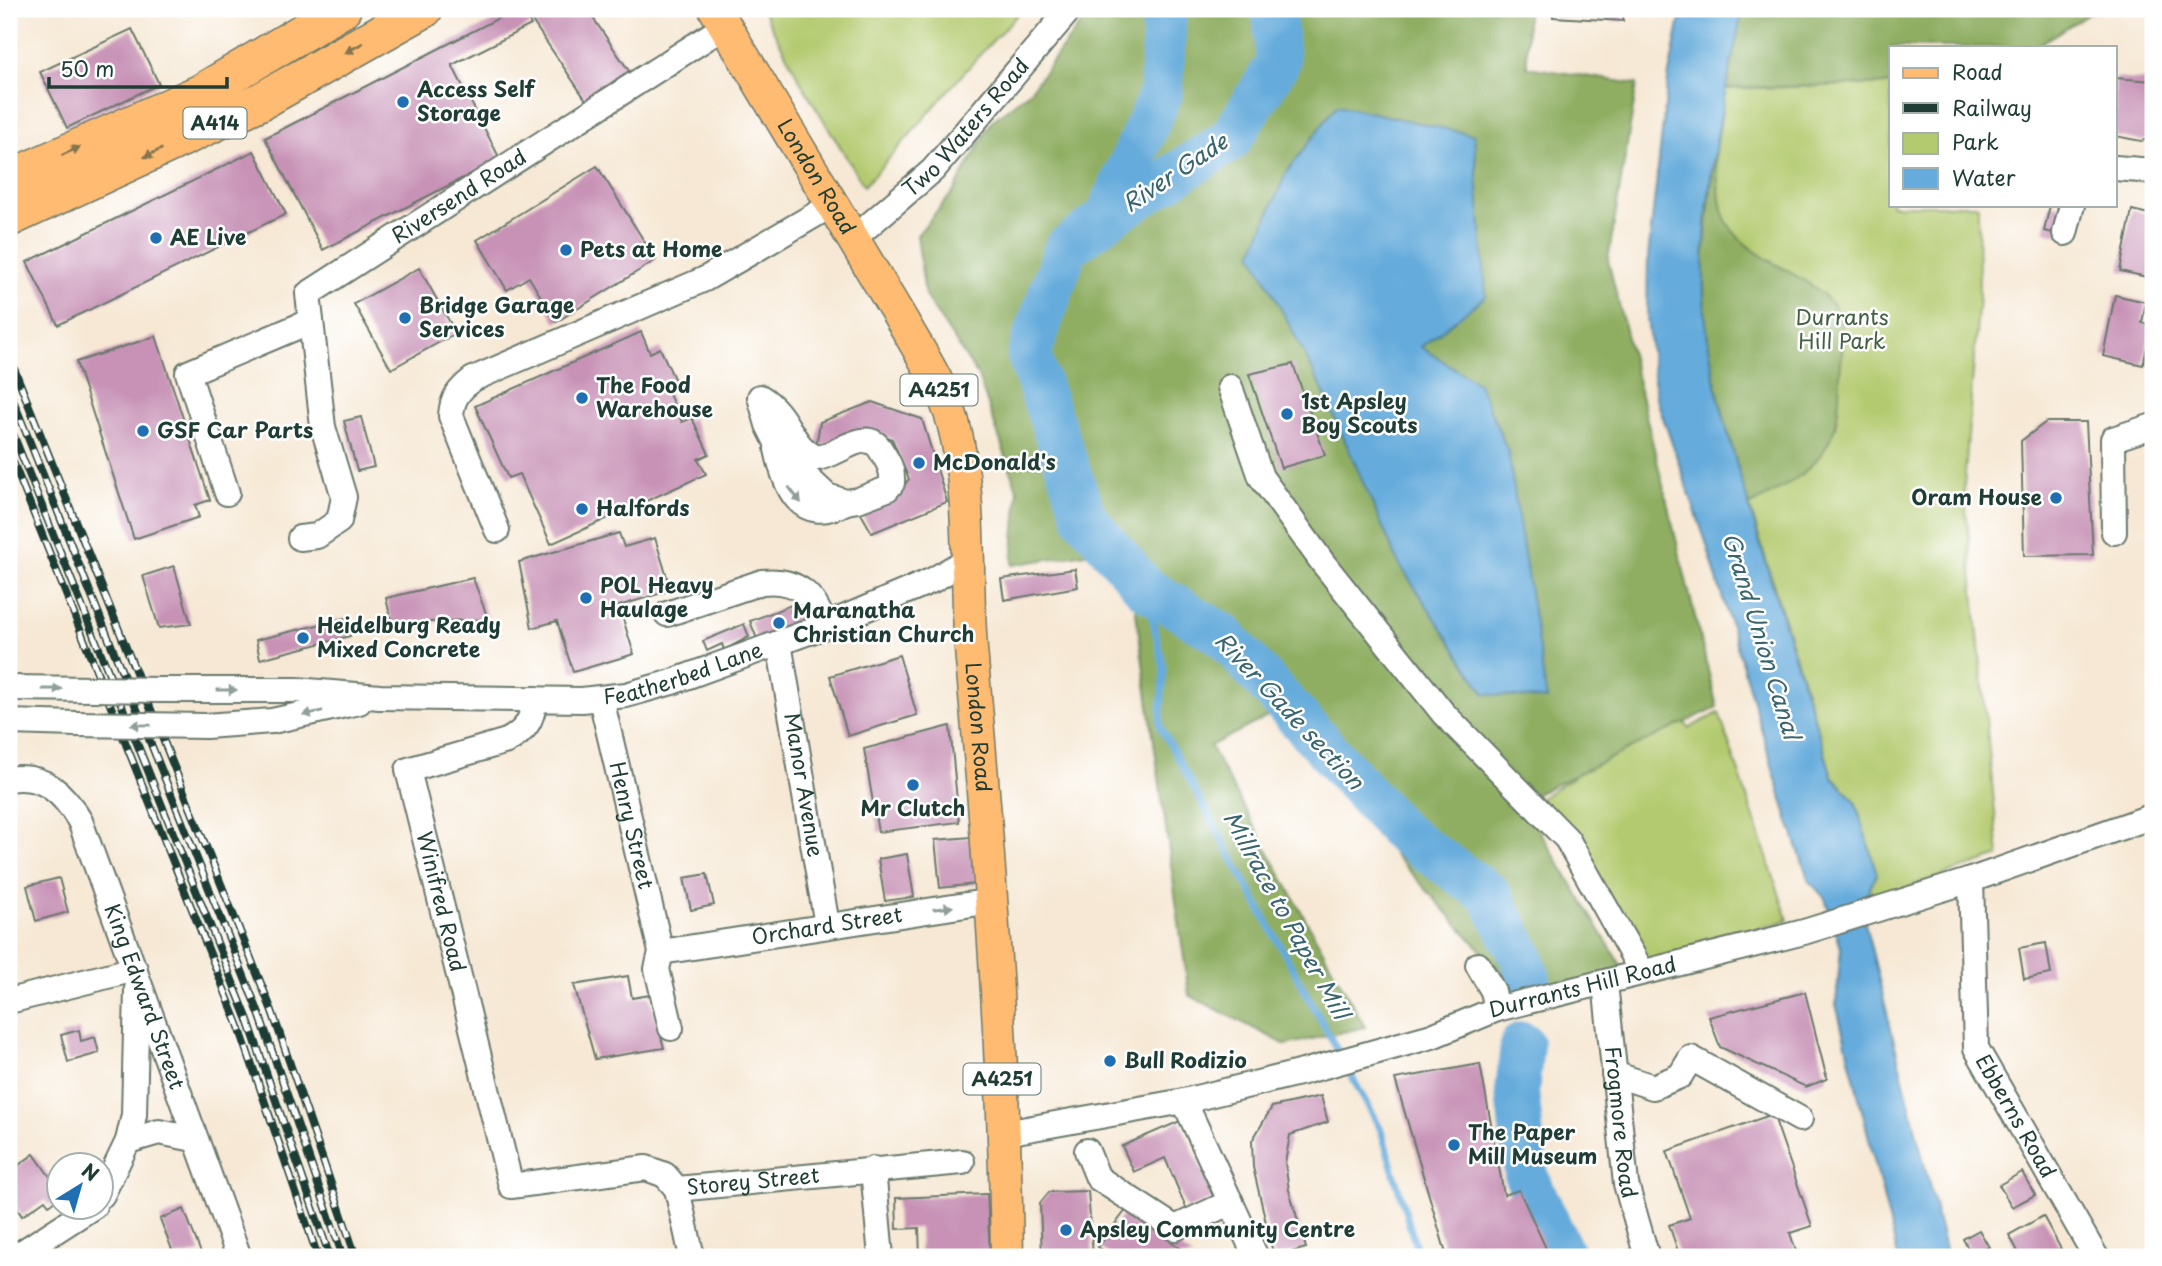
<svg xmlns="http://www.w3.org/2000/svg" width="2162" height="1266" font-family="'Playpen Sans',sans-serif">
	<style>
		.green { fill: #b4ca6f; stroke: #6a8452; stroke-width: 2 }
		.forest { fill: #8fae62; stroke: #57764b; stroke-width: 2 }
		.water { fill: #65abdb; stroke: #427488; stroke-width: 2 }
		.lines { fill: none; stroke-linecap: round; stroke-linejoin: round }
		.stream { stroke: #65abdb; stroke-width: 7 }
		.river { stroke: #65abdb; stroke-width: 44 }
		.building { fill: #c792b6 }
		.minor-casing { stroke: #6a796c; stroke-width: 28 }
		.major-casing { stroke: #6a796c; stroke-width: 35 }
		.highway-casing { stroke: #6a796c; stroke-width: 40 }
		.minor { stroke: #fff; stroke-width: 24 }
		.major { stroke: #ffbb71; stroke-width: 32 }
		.highway { stroke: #ffbb71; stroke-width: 37 }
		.rail-casing { stroke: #1f3d34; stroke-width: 8 }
		.rail { stroke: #fff; stroke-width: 5; stroke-dasharray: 16; stroke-linecap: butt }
		.minor-bridge-casing { stroke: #6a796c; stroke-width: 28; stroke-linecap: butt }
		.minor-bridge { stroke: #fff; stroke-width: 24 }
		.oneway { fill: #84764f }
		.oneway2 { fill: #8f9e9a }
		.poi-dot { fill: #1f6fb2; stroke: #fff; stroke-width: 2.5 }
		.labels { text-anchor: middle; stroke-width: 5; stroke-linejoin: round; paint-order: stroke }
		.shield { fill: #fff; stroke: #627771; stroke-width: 2 }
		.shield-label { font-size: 19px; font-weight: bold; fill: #1f3d34 }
		.poi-label { font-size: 21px; font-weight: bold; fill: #1f3d34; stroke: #fff; text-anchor: start }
		.street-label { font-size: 21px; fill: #1f3d34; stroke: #fff }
		.park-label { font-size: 21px; fill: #446043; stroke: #fff }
		.water-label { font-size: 23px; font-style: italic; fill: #38646e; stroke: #fff }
	</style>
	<rect width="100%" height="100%" fill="#fff"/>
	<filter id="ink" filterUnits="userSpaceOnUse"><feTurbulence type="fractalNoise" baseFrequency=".0143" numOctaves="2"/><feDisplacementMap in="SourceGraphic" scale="14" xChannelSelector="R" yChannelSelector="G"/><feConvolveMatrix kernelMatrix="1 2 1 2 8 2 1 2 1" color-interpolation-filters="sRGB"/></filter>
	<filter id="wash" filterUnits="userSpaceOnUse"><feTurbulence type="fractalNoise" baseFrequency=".00686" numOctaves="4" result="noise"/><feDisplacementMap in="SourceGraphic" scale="28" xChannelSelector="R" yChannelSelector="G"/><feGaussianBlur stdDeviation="1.57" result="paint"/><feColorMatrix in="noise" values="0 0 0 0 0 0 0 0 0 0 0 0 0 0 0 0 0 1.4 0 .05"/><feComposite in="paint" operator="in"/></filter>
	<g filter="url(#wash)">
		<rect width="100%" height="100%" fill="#f6e8d4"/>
		<!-- green -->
		<g class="green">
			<path d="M762,9H1023C967,65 918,128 864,186L803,86Z"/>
			<path d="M1891,84V205H1978L1979,296L1964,487L1999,856L1862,903L1877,874L1855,801L1832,776L1721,412L1709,203L1725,89Z"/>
			<path d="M1675,711L1689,728L1719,713L1788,920L1644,962L1536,801Z"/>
		</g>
		<!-- forest -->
		<g class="forest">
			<path d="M1092,9H1527V67L1637,84L1608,260L1717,707L1521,801L1624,970L1527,1001L1269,716L1210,746L1365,1027L1286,1045L1189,995L1134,598L1092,552L1012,565L1018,492L978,376L925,296L917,235L954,191L992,121L1029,92Z"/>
			<path d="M1743,9H2097L2034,47H1891V84L1725,88Z"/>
			<path d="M1715,155C1718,174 1718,196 1723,213C1739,262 1820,273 1838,314C1846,331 1842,354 1840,372C1839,390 1840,413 1834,430C1821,469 1783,488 1749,506C1726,427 1700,345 1704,261C1706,226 1711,190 1715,155Z"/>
		</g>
		<!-- water -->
		<g class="water">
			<path d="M1682,9H1743C1722,102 1701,200 1704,296C1707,371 1730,442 1751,513C1777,601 1804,688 1832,776L1855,801L1877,874L1862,903L1865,923L1947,1257H1898L1836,1004L1841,948L1825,898L1809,881L1787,816L1706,542L1656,397L1647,317L1648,256L1668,79Z"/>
			<path d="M1337,105L1474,135L1486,296L1421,347L1479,384L1508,452L1547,700L1485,694L1398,562L1320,384L1252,253L1286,173Z"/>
		</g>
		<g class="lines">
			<!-- stream -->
			<path class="stream" d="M1145,588L1164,668L1160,726L1381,1130L1419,1257"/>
			<!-- river -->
			<g class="river">
				<path d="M1274,9L1278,63L1230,140L1107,218L1066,248L1029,355L1085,518L1145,588L1223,635L1402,833L1489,894L1522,957L1529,980"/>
				<path d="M1107,218L1161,93L1165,9"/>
				<path d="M1522,1044L1517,1092L1526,1176L1564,1257"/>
			</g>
		</g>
		<g id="blocks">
			<!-- building -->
			<g class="building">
				<path d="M516,9H523L531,25L452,65L500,159L323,250L265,138Z"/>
				<path d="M524,9H587L629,71L586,100Z"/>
				<path d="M1553,9H1624L1623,21L1553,17Z"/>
				<path d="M132,29L159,84L67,128L40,72Z"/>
				<path d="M2115,78L2153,81V138L2141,141L2115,136Z"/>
				<path d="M254,151L286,214L58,325L27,262Z"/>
				<path d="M597,166L656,260L556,322L529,277L507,290L477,240Z"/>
				<path d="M2050,205L2068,206L2062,235L2044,231Z"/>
				<path d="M2132,210L2153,215L2151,278L2120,271Z"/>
				<path d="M419,268L456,333L391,369L354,304Z"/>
				<path d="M2115,295L2146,302L2142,323L2152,325L2143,365L2103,356Z"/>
				<path d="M641,332L650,353L660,348L677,385L667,390L682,422L692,418L709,454L698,459L706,474L551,544L519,474L508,478L475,406Z"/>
				<path d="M156,336L210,500L195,505L199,517L134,539L76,362Z"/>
				<path d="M1293,364L1325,455L1281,468L1249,374Z"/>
				<path d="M872,402L922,419L947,502L872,533L859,510L897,494L909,479L892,439L870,429L840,442L816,447L820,422Z"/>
				<path d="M361,417L374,467L357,471L344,421Z"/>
				<path d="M2046,422H2086L2093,555L2024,556L2021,441Z"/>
				<path d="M619,533L624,547L655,538L671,590L619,606L634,654L573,672L557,621L532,628L519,562Z"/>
				<path d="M174,566L191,624L159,628L143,576Z"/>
				<path d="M1075,569L1078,587L1004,600L1001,579Z"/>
				<path d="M473,578L488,619L392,624L386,598Z"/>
				<path d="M799,602L808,625L759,644L750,621Z"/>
				<path d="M346,618L350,636L260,659L256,640Z"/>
				<path d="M744,624L749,637L724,650L722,644L707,651L703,641Z"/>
				<path d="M899,655L917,715L848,736L830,676Z"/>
				<path d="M950,726L959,822L878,832L864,749Z"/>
				<path d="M971,837L976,884L940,888L935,840Z"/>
				<path d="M907,854L914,897L885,901L878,859Z"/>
				<path d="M707,874L714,905L691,910L684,878Z"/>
				<path d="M59,878L68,912L36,921L27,886Z"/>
				<path d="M2046,943L2051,974L2024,979L2019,948Z"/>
				<path d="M628,976L632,998L650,995L664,1048L595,1059L574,985Z"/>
				<path d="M1805,992L1827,1079L1806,1087L1720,1047L1709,1017Z"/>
				<path d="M79,1030L81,1041L95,1037L99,1053L68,1062L61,1035Z"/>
				<path d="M1480,1064L1504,1195L1519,1190L1550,1257H1447L1395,1079Z"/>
				<path d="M1321,1096L1328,1122L1290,1135L1285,1163L1289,1190L1306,1248L1274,1257L1253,1167L1252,1141L1272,1107Z"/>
				<path d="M1773,1114L1812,1226L1790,1233L1798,1257H1680L1669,1225L1690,1218L1667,1151Z"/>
				<path d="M1180,1121L1214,1198L1187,1210L1165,1158L1134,1172L1122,1146Z"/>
				<path d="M34,1154L60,1191V1198L49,1205L45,1200L22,1216L9,1197V1172Z"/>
				<path d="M2022,1172L2035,1195L2012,1207L1999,1185Z"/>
				<path d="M1088,1191L1093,1257H1042L1040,1203L1049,1192Z"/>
				<path d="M987,1194L990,1257H920L919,1228L897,1229L896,1198Z"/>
				<path d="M184,1209L201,1253L175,1257L160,1219Z"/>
				<path d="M1126,1210L1193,1257H1113L1098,1247Z"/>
				<path d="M2043,1216L2061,1249L2046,1257H2021L2009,1235Z"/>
				<path d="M1979,1230L1989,1247L1972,1256L1963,1239Z"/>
			</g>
		</g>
	</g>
	<g filter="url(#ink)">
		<use href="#blocks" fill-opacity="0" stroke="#6a796c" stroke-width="2"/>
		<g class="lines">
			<defs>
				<g id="minor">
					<path d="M2115,168L2153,171"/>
					<path d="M2065,233L2072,205"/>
					<path id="s1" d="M853,239L933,170L1070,9"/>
					<path d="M1230,387L1261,477L1323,563L1443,713L1567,839L1642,972"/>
					<path d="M760,397C791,416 789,446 817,458C839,456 867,424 882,452C889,463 893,470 892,483L887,489L858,500L846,502L827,496L783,455L768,425Z"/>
					<path d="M777,449C785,487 800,527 846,502"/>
					<path d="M227,493L188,373L311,321"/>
					<path d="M497,530L451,416C452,398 459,390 473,379L705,279L832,205"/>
					<path d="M2114,532L2113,439L2153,426"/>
					<path id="s2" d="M300,538L317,536L339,521L344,497L323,427L308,294L725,26"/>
					<path d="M667,614L762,582C797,578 814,595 825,626"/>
					<path id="s3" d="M779,643L827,925"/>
					<path d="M9,688L95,689"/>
					<path id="s4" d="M159,690H296L380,697L582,700L626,695L672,682L825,626L933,580L968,559"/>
					<path id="s5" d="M535,699C532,720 526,731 507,741L408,770L511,1186L646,1168L665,1175L677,1189L962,1162"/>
					<path id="s6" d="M601,699L661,952L657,969L671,1028"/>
					<path d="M9,722L76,724"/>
					<path d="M206,726L272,721L359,702"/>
					<path id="s7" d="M9,779C44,773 64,794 80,821L239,1257"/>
					<path id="s8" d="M1971,880L1976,1048L2096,1257"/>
					<path id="s9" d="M661,952L992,901"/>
					<path d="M1478,965L1493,991L1497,1009"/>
					<path id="s10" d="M1605,983L1626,1184L1647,1257"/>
					<path d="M9,1001L135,969"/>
					<path d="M1614,1074L1653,1087L1680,1076L1691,1058L1800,1119"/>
					<path d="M1184,1101L1256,1257"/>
					<path id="s11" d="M1005,1133L1184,1101L1303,1072L1432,1036L1497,1009L1804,932L1971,880L2153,816"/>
					<path d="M128,1141L159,1132L194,1139"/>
					<path d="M1087,1151L1098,1178L1175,1228L1231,1202"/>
					<path d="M873,1169L881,1257"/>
					<path d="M677,1189L692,1257"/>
					<path d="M102,1195L128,1141L134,1115L137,989"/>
					<path d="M15,1257L94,1206"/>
				</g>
				<g id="major">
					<path id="s12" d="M715,9L903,322C921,354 943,387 953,422C973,497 965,572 971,649C989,851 1004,1054 1007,1257"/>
				</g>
				<g id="highway">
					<path d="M9,179L201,93L342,9"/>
					<path d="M9,218L261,101L424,9"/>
				</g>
			</defs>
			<!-- minor casing -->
			<use href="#minor" class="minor-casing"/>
			<!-- major casing -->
			<use href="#major" class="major-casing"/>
			<!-- highway casing -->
			<use href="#highway" class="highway-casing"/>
			<!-- minor -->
			<use href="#minor" class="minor"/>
			<!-- major -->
			<use href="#major" class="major"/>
			<!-- highway -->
			<use href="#highway" class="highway"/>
			<defs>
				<g id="rail">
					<path d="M9,356L272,1011L356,1257"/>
					<path d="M9,390L260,1016L343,1257"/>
					<path d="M9,424L248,1020L330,1257"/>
					<path d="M9,452L238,1024L318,1257"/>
				</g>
			</defs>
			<!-- rail casing -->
			<use href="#rail" class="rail-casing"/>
			<!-- rail -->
			<use href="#rail" class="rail"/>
			<defs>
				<g id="minor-bridge">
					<path d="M95,689L159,690"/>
					<path d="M76,724L206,726"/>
				</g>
			</defs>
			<!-- minor-bridge casing -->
			<use href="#minor-bridge" class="minor-bridge-casing"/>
			<!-- minor-bridge -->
			<use href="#minor-bridge" class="minor-bridge"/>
		</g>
		<!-- one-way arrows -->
		<defs><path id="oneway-solid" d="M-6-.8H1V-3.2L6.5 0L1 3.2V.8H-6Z" transform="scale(1.75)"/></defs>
		<g class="oneway">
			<use href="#oneway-solid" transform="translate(354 48) rotate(151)"/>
			<use href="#oneway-solid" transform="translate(71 151) rotate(-25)"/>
			<use href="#oneway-solid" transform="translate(153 153) rotate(154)"/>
		</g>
		<g class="oneway2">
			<use href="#oneway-solid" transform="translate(795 495) rotate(52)"/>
			<use href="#oneway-solid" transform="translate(52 689)"/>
			<use href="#oneway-solid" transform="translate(227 690)"/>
			<use href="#oneway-solid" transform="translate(313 713) rotate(167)"/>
			<use href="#oneway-solid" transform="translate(141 725) rotate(-179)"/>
			<use href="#oneway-solid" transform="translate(943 908) rotate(-8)"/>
		</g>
	</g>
	<!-- markers -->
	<g class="poi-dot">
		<circle cx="403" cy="102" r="7"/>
		<circle cx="156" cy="238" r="7"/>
		<circle cx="566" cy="250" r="7"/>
		<circle cx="405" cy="318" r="7"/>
		<circle cx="582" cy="398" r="7"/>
		<circle cx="1287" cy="414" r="7"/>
		<circle cx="143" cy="431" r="7"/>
		<circle cx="919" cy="463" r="7"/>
		<circle cx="2056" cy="498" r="7"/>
		<circle cx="582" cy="509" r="7"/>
		<circle cx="586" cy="598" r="7"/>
		<circle cx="779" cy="623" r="7"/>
		<circle cx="303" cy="638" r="7"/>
		<circle cx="913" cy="785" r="7"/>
		<circle cx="1110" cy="1061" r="7"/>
		<circle cx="1454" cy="1145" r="7"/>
		<circle cx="1066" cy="1230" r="7"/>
	</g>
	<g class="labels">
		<!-- shield labels -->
		<g class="shield">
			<rect x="183.5" y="107.5" width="63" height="31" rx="5"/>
			<rect x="900.5" y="374.5" width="77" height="31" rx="5"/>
			<rect x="963.5" y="1063.5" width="77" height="31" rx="5"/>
		</g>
		<g class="shield-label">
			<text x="215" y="130">A414</text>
			<text x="939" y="397">A4251</text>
			<text x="1002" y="1086">A4251</text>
		</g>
		<!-- poi labels -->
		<g class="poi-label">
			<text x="417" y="97">Access Self<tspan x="417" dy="24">Storage</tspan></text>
			<text x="170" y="245">AE Live</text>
			<text x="580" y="257">Pets at Home</text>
			<text x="419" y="313">Bridge Garage<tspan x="419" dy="24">Services</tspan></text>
			<text x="596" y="393">The Food<tspan x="596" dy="24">Warehouse</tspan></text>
			<text x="1301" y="409">1st Apsley<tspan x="1301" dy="24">Boy Scouts</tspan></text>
			<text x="157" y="438">GSF Car Parts</text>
			<text x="933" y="470">McDonald's</text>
			<text x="2042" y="505" text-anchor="end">Oram House</text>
			<text x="596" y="516">Halfords</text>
			<text x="600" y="593">POL Heavy<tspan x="600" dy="24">Haulage</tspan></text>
			<text x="793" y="618">Maranatha<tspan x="793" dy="24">Christian Church</tspan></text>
			<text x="317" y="633">Heidelburg Ready<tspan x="317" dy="24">Mixed Concrete</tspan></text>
			<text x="913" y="816" text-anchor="middle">Mr Clutch</text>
			<text x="1124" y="1068">Bull Rodizio</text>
			<text x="1468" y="1140">The Paper<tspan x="1468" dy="24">Mill Museum</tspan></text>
			<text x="1080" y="1237">Apsley Community Centre</text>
		</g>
		<!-- street labels -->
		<g class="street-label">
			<text dy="7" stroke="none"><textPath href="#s1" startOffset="159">Two Waters Road</textPath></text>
			<text dy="7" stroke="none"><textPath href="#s12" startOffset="196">London Road</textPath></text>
			<text dy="7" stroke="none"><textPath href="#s2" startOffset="455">Riversend Road</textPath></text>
			<text dy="7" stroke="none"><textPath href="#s4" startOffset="528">Featherbed Lane</textPath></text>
			<text dy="7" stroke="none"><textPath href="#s12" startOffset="784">London Road</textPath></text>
			<text dy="7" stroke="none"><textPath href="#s3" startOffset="144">Manor Avenue</textPath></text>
			<text dy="7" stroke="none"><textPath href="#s6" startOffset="130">Henry Street</textPath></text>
			<text dy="7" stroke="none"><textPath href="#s5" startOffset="292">Winifred Road</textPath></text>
			<text dy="7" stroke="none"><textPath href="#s9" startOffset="168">Orchard Street</textPath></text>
			<text dy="7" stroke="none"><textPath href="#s11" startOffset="597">Durrants Hill Road</textPath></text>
			<text dy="7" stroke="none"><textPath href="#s7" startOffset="276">King Edward Street</textPath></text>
			<text dy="7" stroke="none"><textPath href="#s8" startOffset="247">Ebberns Road</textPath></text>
			<text dy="7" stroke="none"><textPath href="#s10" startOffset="140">Frogmore Road</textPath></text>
			<text dy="7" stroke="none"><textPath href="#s5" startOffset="836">Storey Street</textPath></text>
		</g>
		<!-- park labels -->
		<g class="park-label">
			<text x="1842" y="325">Durrants<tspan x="1842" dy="24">Hill Park</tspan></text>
		</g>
		<!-- water labels -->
		<g class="water-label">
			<text transform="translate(1175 173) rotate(-34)" y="8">River Gade</text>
			<text transform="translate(1761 636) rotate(73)" y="8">Grand Union Canal</text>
			<text transform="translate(1289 711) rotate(47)" y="8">River Gade section</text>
			<text transform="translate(1286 915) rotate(61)" y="8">Millrace to Paper Mill</text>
		</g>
	</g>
	<!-- margin -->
	<rect width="2162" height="1266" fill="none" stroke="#fff" stroke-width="35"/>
	<!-- legend -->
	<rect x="1889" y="46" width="228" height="161" fill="#ffffff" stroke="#a5b1ae" stroke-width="2"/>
	<rect x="1903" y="68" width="35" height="10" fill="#ffbb71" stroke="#a5b1ae" stroke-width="2"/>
	<text x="1952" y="80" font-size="21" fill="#1f3d34">Road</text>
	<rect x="1903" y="103" width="35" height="10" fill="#1f3d34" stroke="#a5b1ae" stroke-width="2"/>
	<text x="1952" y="116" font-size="21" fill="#1f3d34">Railway</text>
	<rect x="1903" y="133" width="35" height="21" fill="#b4ca6f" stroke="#a5b1ae" stroke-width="2"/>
	<text x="1952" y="150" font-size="21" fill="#1f3d34">Park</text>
	<rect x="1903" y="168" width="35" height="21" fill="#65abdb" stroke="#a5b1ae" stroke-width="2"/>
	<text x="1952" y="186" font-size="21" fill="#1f3d34">Water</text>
	<!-- north arrow -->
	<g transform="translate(80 1186) rotate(37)"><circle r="33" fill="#ffffff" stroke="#a5b1ae" stroke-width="2"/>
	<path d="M0-5L12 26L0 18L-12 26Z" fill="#1f6fb2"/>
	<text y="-10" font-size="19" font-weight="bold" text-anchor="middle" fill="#1f3d34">N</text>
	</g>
	<!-- scale -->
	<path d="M49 77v10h178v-10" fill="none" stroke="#1f3d34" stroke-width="3.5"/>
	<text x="60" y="77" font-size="21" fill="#1f3d34" stroke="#ffffff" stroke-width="5" paint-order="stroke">50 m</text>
</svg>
